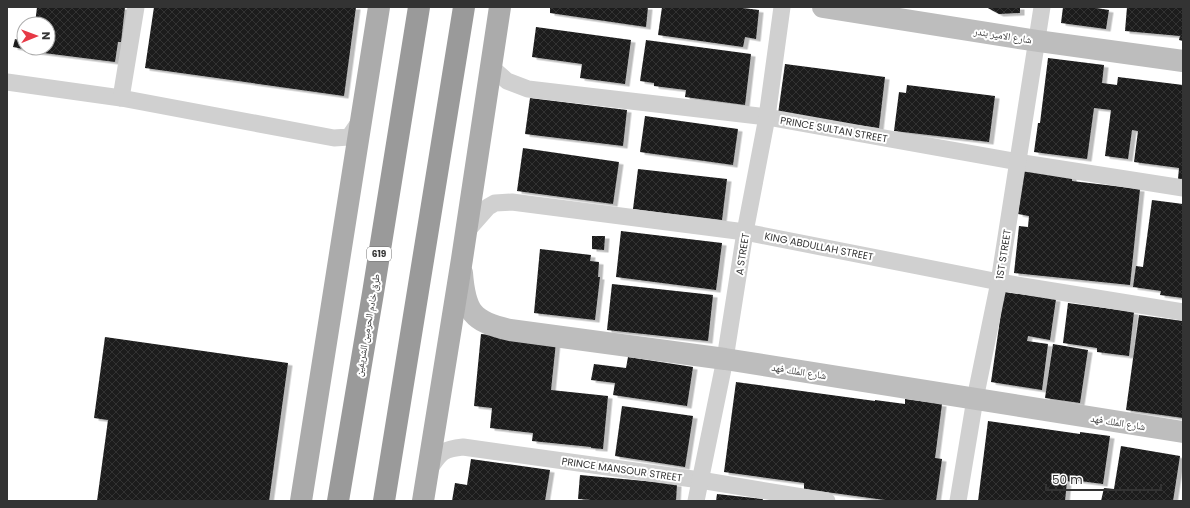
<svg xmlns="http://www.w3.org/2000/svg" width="1190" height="508" font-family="Poppins,'Noto Naskh Arabic',sans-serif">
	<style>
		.building { fill: url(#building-cross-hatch); filter: url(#shadow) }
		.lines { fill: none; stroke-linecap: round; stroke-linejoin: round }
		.street { stroke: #d0d0d0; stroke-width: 17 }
		.secondary { stroke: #bdbdbd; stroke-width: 22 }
		.primary { stroke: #ababab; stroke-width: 22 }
		.highway { stroke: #9a9a9a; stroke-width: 22 }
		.labels { text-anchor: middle; stroke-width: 4; stroke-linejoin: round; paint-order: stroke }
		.shield { fill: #fff; stroke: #707070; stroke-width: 1 }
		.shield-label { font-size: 9px; font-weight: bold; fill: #333 }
		.street-label { font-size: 10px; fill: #333; stroke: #fff }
	</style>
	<defs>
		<pattern id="building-cross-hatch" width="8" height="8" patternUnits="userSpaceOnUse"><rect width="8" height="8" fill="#1a1a1a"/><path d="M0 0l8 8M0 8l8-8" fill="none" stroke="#333"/></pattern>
		<filter id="shadow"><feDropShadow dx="4.5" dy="2.5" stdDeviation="0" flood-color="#0004"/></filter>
	</defs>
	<rect width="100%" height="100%" fill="#fff"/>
	<!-- building -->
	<g class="building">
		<path d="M37,7H125L121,42H118L115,62L36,52V48H48V24H35Z"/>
		<path d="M154,7H356L344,96L145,68Z"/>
		<path d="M550,7H648L646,27L550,13Z"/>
		<path d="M662,7H735L759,10L756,39L745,37L743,47L658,35Z"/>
		<path d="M986,7H1020V13L999,14Z"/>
		<path d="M1063,7H1090L1109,10L1106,29L1061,23Z"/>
		<path d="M1127,7H1183V41L1179,40L1180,36L1125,31Z"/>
		<path d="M536,27L631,40L625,84L580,78L582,64L532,57Z"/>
		<path d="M15,39L24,41L23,49L13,47Z"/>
		<path d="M646,40L751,54L745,105L685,97L686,90L654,86V83L640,81Z"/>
		<path d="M1048,58L1104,65L1102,83L1117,85L1118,77L1183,85V180L1178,179L1179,168L1134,162L1138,131L1132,130L1128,159L1105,156L1111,110L1094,108L1087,159L1034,152L1038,123H1040Z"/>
		<path d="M785,64L885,77L879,128L778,114Z"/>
		<path d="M907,85L995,96L989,142L894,131L899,92L906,93Z"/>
		<path d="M530,98L627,110L623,146L525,134Z"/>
		<path d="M645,116L738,129L733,165L640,152Z"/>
		<path d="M523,148L619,162L613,204L517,191Z"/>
		<path d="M638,169L727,179L722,220L633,209Z"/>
		<path d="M1023,171L1072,176V181L1140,189L1130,285L1014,273L1019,226L1028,227L1029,216L1018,214Z"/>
		<path d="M1152,200L1183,204V298L1160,295L1161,291L1133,287L1136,266L1143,267Z"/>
		<path d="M621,231L722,243L716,290L616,277Z"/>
		<path d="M592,236H605L604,250L592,249Z"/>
		<path d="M540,249L591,255L590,261L599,262L598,277H600L595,320L534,313Z"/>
		<path d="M612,284L713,295L708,341L607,330Z"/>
		<path d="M1004,292L1056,299L1050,340L1028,336L1027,341L1048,344L1042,390L991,382Z"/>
		<path d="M1068,303L1134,312L1129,356L1097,352V348L1063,343Z"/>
		<path d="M1139,315L1183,321V418L1126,410Z"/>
		<path d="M481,334L556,342L551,390L608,396L603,449L591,448V447L532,441L533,433L490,428L492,408L474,406Z"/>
		<path d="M105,337L288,363L269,501H97L108,420L94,418Z"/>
		<path d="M1053,344L1088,350L1080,403L1045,398Z"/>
		<path d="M628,357L693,367L687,406L613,395L615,383L591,380L594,364L626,368Z"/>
		<path d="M736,382L875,401V400L905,404V399L942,404L935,458L942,459L936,501H892L804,489V483L724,472Z"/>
		<path d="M622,406L693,416L685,467L615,456Z"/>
		<path d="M988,421L1080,434V432L1110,436L1103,484L1072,480L1071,482L1067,481L1065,501H978Z"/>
		<path d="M1121,446L1180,456L1173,501H1101L1104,488L1114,489Z"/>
		<path d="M471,459L550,470L545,501H452L455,483L467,485Z"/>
		<path d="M580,475L677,484L676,501H605L578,499Z"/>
		<path d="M717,494L763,499L762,501H716Z"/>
	</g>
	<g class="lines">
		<!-- street -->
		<g class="street">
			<path d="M490,66L507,81L528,89L767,117L1018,162L1183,188"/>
			<path d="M7,82L121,98L334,138L349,137L360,121"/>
			<path d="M121,98L136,7"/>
			<path d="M465,233L488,207L495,203L512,202L745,232L999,282L1183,312"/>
			<path d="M428,471C440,454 441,449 463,447L700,480L827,501"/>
			<path d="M696,501L725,359L745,232L767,117L782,7"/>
			<path d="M958,501L975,399L999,282L1042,7"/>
		</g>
		<!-- secondary -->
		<g class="secondary">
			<path d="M823,7L1038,41L1183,61"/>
			<path d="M462,273C465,311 472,322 510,330L725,359L1183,432"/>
		</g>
		<!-- primary -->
		<g class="primary">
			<path d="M301,501L379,7"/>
			<path d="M423,501L462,259L500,7"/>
		</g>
		<!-- highway -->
		<g class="highway">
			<path d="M338,501L373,293L419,7"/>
			<path d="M384,501L464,7"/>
		</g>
	</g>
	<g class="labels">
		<!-- shield labels -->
		<rect class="shield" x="367" y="247" width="24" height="14" rx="3"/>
		<g class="shield-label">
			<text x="379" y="257">619</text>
		</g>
		<!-- street labels -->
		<g class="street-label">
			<text transform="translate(1003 35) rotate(9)" y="4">شارع الامير بندر</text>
			<text transform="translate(834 129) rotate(10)" y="4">PRINCE SULTAN STREET</text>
			<text transform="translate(819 246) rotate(11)" y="4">KING ABDULLAH STREET</text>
			<text transform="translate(742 254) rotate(-81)" y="4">A STREET</text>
			<text transform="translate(1003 254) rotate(-81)" y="4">1ST STREET</text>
			<text transform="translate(367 325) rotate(-80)" y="4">طرق خادم الحرمين الشريفين</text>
			<text transform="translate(799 371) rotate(9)" y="4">شارع الملك فهد</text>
			<text transform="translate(1118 422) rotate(9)" y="4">شارع الملك فهد</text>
			<text transform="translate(622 469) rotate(8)" y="4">PRINCE MANSOUR STREET</text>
		</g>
	</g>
	<!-- border -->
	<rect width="1190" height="508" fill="none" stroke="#333333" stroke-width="16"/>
	<!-- north arrow -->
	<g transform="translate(36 36) rotate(89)"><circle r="19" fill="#ffffff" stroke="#adadad"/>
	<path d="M0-3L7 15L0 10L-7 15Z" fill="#e63946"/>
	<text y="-6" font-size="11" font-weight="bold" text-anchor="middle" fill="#333333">N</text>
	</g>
	<!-- scale -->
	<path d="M1046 484v6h115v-6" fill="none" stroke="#333333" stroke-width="2"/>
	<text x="1052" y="484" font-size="12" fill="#333333" stroke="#ffffff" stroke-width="3" paint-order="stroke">50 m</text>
</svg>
